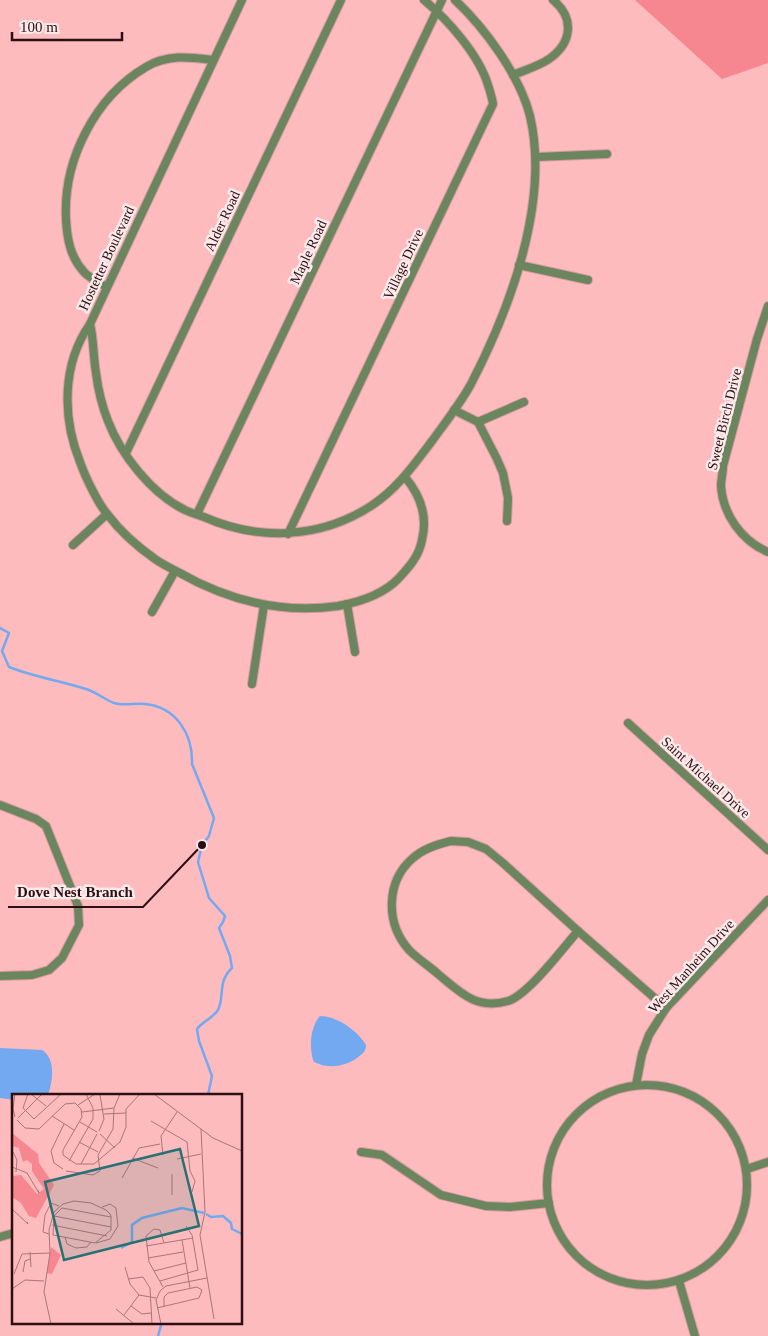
<svg xmlns="http://www.w3.org/2000/svg" width="768" height="1336" font-family="Georgia,serif">
	<style>
		.green { fill: #f68690 }
		.water { fill: #73a9f0 }
		.lines { fill: none; stroke-linecap: round; stroke-linejoin: round }
		.stream { stroke: #73a9f0; stroke-width: 2.5 }
		.minor-casing { stroke: #d79c9f; stroke-width: 10 }
		.minor { stroke: #6b865e; stroke-width: 8 }
		.labels { text-anchor: middle; stroke-width: 5; stroke-linejoin: round; paint-order: stroke }
		.street-label { font-size: 14px; fill: #2c0f12; stroke: #fceaeb }
		.inset-river { fill: none; stroke: #73a9f0; stroke-width: 2.5 }
		.inset-road { fill: none; stroke: #a97679; stroke-width: 1 }
		.view { fill: #267171; fill-opacity: 0.15; stroke: #267171; stroke-width: 2.5 }
		.inset-edge { fill: none; stroke: #2c0f12; stroke-width: 2.5 }
		.leader { fill: none; stroke: #2c0f12; stroke-width: 2 }
		.callout-dot { fill: #2c0f12; stroke: #fceaeb; stroke-width: 2 }
		.callout-label { font-size: 15px; text-anchor: middle; font-weight: bold; fill: #2c0f12; stroke: #fceaeb; stroke-width: 5; stroke-linejoin: round; paint-order: stroke }
	</style>
	<rect width="100%" height="100%" fill="#fdbbbe"/>
	<!-- green -->
	<path class="green" d="M635,0H768V63L722,79Z"/>
	<!-- water -->
	<g class="water">
		<path d="M320,1016C337,1016 358,1031 366,1045C366,1052 362,1054 357,1058C344,1067 328,1069 314,1062C309,1049 310,1027 320,1016Z"/>
		<path d="M0,1048L42,1050C56,1059 53,1081 48,1095H14V1100L0,1098Z"/>
	</g>
	<g class="lines">
		<!-- stream -->
		<g class="stream">
			<path d="M0,628L9,633L2,651L9,667C34,677 61,681 86,689C96,692 104,699 114,703C123,706 135,703 145,704C176,707 193,734 192,764L214,818L209,836L202,845L198,862L209,898L225,916L223,922L219,928L230,956L232,968C217,982 225,996 218,1010C213,1018 203,1021 197,1029L199,1041L212,1076L208,1095"/>
			<path d="M158,1336L162,1322"/>
		</g>
		<defs>
			<g id="minor">
				<path d="M242,0L90,324C94,340 93,356 96,373C98,389 102,406 108,421C121,455 152,494 185,510C191,513 198,515 204,517C258,541 320,539 371,506C397,489 413,466 432,441C445,423 460,404 471,384C510,309 550,202 530,116C520,76 485,28 455,0"/>
				<path d="M513,75C525,70 539,66 549,59C572,43 575,18 553,0"/>
				<path d="M536,157L607,154"/>
				<path d="M519,265L588,280"/>
				<path d="M106,287C99,282 89,278 84,272C70,257 67,238 66,219C63,160 95,97 146,67C168,54 189,57 213,60"/>
				<path d="M768,306L757,339L723,466C723,473 721,480 721,486C723,515 742,541 768,552"/>
				<path d="M90,324C62,364 62,417 80,462C85,476 98,504 108,515C120,531 138,547 155,559C162,564 170,568 178,572C227,600 282,614 338,606C360,602 383,595 399,578C410,566 419,556 422,540C428,516 421,496 405,477"/>
				<path d="M454,410L478,422L497,459L503,473L508,498L507,521"/>
				<path d="M478,422L524,402"/>
				<path d="M126,453L341,0"/>
				<path d="M197,514L442,0"/>
				<path d="M288,534L493,104C492,98 490,91 488,85C479,55 448,20 424,0"/>
				<path d="M73,545L107,514"/>
				<path d="M347,604L355,652"/>
				<path d="M152,612L175,571"/>
				<path d="M252,684L264,605"/>
				<path d="M628,723L768,850"/>
				<path d="M0,805L36,819L46,826L78,906L79,925L62,958L49,970L32,975L0,976"/>
				<path d="M451,841L468,842L486,849L503,863L578,931C563,948 528,995 508,1001C476,1010 461,993 438,974C429,966 418,959 409,950C385,923 386,881 413,858C424,848 438,844 451,841Z"/>
				<path d="M578,931L666,1008"/>
				<circle cx="647" cy="1185" r="100"/>
				<path d="M636,1085L642,1054L649,1035L666,1008L768,900"/>
				<path d="M361,1152L382,1155L441,1195L486,1206L510,1207L549,1203"/>
				<path d="M747,1169L768,1162"/>
				<path d="M0,1237L14,1233"/>
				<path d="M679,1281L695,1336"/>
			</g>
		</defs>
		<!-- minor casing -->
		<use href="#minor" class="minor-casing"/>
		<!-- minor -->
		<use href="#minor" class="minor"/>
	</g>
	<g class="labels">
		<!-- street labels -->
		<g class="street-label">
			<text transform="translate(222 221) rotate(-65)" y="5">Alder Road</text>
			<text transform="translate(308 252) rotate(-65)" y="5">Maple Road</text>
			<text transform="translate(106 258) rotate(-65)" y="5">Hostetter Boulevard</text>
			<text transform="translate(403 264) rotate(-65)" y="5">Village Drive</text>
			<text transform="translate(724 419) rotate(-76)" y="5">Sweet Birch Drive</text>
			<text transform="translate(706 777) rotate(42)" y="5">Saint Michael Drive</text>
			<text transform="translate(691 966) rotate(-48)" y="5">West Manheim Drive</text>
		</g>
	</g>
	<!-- overview -->
	<g transform="translate(12 1094)">
		<rect width="230" height="230" fill="#fdbbbe"/>
		<path d="M0,39L26,60L27,69L42,91L24,124L17,122L9,109L0,103V82L9,81L25,100L32,95L20,77V70L15,66L11,68L7,54L0,52ZM39,153L49,161L40,180L35,179Z" fill="#f68690"/>
		<path class="inset-river" d="M194,120L199,123L211,122L219,129L220,135L230,140M109,154L120,148V131L130,124L170,114L192,119"/>
		<path class="inset-road" d="M3,0L1,15L3,23M16,0L11,14L22,25L49,0M19,0L34,12M142,0L201,44L230,57M66,11L83,0M70,18L102,14M92,20L114,19M40,22L62,36M6,24L30,0M5,26L13,34L27,35L53,10L63,9L69,15L70,23L51,56V61L64,70H82L108,48L114,33V15L128,0M139,27L175,48L178,77L183,87L180,98M68,28L85,38M189,35L193,118L188,141L202,225M87,37L92,25L88,1M88,40L103,54M67,48L86,58M1,58L5,66L4,78M151,61L149,42L165,18M120,64L146,74M165,65L189,60M57,67L81,25V14L74,0M69,70L85,40M0,73L15,79L27,99L26,96M51,75L42,69L39,57L52,30M54,77L81,81L88,77L86,61L101,35L102,14L108,0M110,84L127,54L148,50M160,101V80M0,115L16,130L15,128M42,122L99,133M40,131L95,142M37,140L31,138L33,121L39,109L47,112M53,143L55,150L64,154L75,153L79,148M170,146L178,194M84,149L98,145L106,132L104,114L98,110L90,113M134,152L181,144M18,158L19,173M136,164L171,158M142,177L174,169M11,178L13,167L18,165M2,180L10,160L38,159M116,185L131,183L138,194L140,230M148,187L186,176L180,141L174,132M151,193L137,168L134,142L142,135L148,136L152,149M0,195L13,186L32,187M127,201L144,204M119,212L130,220L139,219M145,214L187,204L190,196L185,193L156,199L152,203V212M104,215L122,230M112,221L127,201L118,190L113,173M39,230L32,198L38,159L37,136L42,118L51,110L62,107L79,109L94,116L98,120L99,122V136L83,149L41,141L42,122L50,114L99,123M149,230L144,206L148,197L154,192L195,184"/>
		<path class="view" d="M168,55L187,132L52,166L33,88Z"/>
		<rect width="230" height="230" class="inset-edge"/>
	</g>
	<!-- callouts -->
	<path class="leader" d="M202 845L143 907H8"/>
	<circle class="callout-dot" cx="202" cy="845" r="5"/>
	<g class="callout-label">
		<text x="75" y="897">Dove Nest Branch</text>
	</g>
	<!-- scale -->
	<path d="M12 32v8h110v-8" fill="none" stroke="#2c0f12" stroke-width="2.5"/>
	<text x="20" y="32" font-size="15" fill="#2c0f12" stroke="#fceaeb" stroke-width="4" paint-order="stroke">100 m</text>
</svg>
